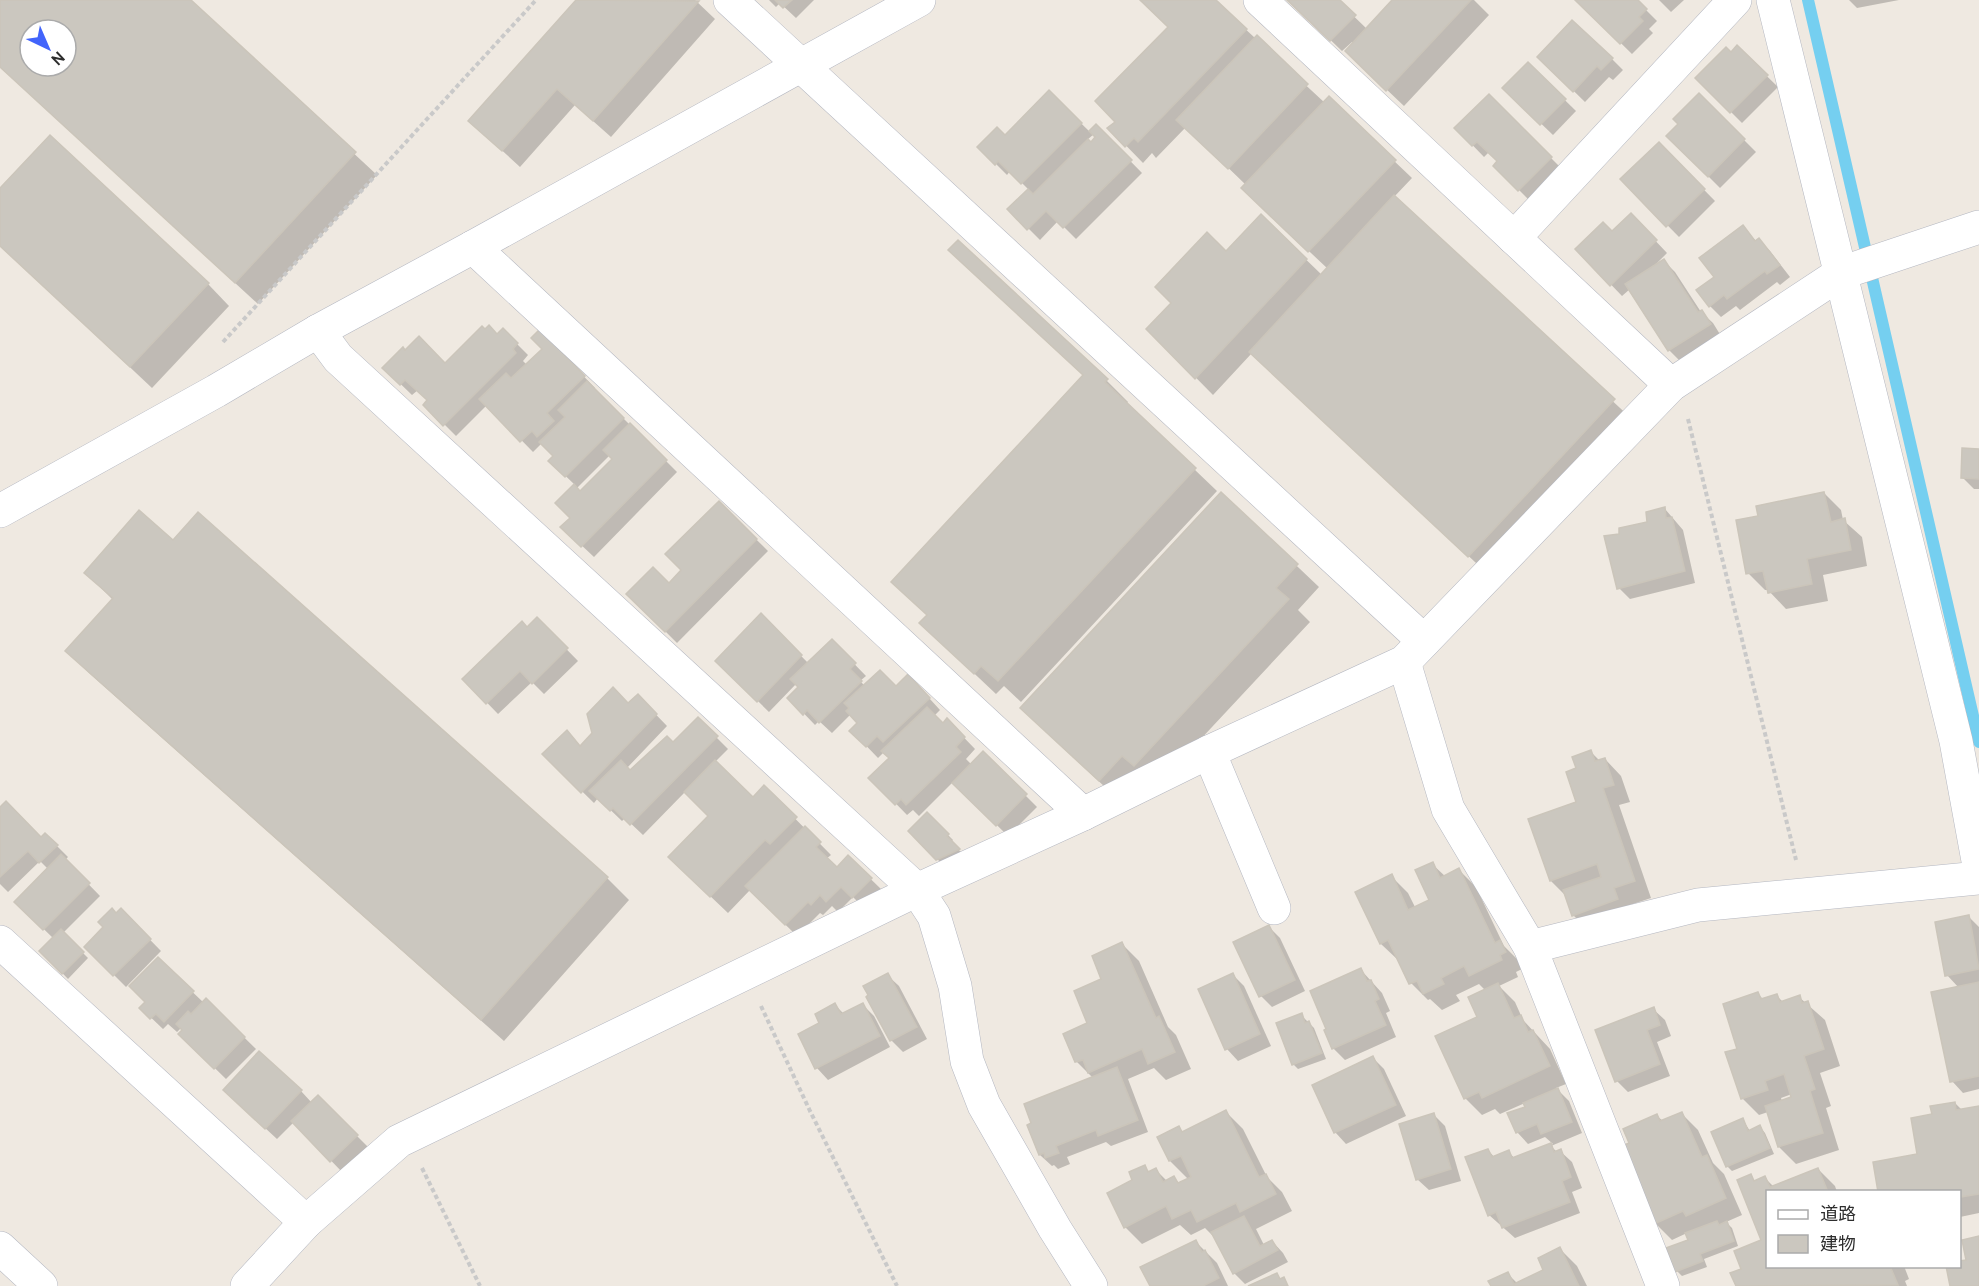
<svg xmlns="http://www.w3.org/2000/svg" width="1979" height="1286" font-family="Cabin,'Noto Sans JP',sans-serif">
	<style>
		.shadow { fill: #0003; fill-rule: evenodd }
		.lines { fill: none; stroke-linecap: round; stroke-linejoin: round }
		.stream { stroke: #75cff0; stroke-width: 12 }
		.building { fill: #cbc7bf; stroke: #cbc5ba; stroke-width: 1.5; fill-rule: evenodd }
		.minor-casing { stroke: #b4b7c1; stroke-width: 34 }
		.path { stroke: #c9c9c9; stroke-width: 4; stroke-dasharray: 4.5 3; stroke-linecap: butt }
		.minor { stroke: #fff; stroke-width: 33 }
	</style>
	<rect width="100%" height="100%" fill="#efe9e1"/>
	<!-- shadow -->
	<g class="shadow">
		<path d="M0,0H189L377,175L258,304L0,67ZM30,30H66V66H30Z"/>
		<path d="M578,0H695L715,19L611,137L575,105L520,167L470,121Z"/>
		<path d="M769,0H814L796,18L780,3L776,7Z"/>
		<path d="M1141,0H1214L1325,103L1329,99L1412,178L1394,197L1635,422L1491,577L1252,353L1213,395L1148,329L1261,216L1322,275L1328,269L1260,205L1246,185L1186,127L1156,158L1152,153L1143,163L1109,128L1117,122L1169,27Z"/>
		<path d="M1289,0H1337L1367,29L1394,0H1474L1489,15L1404,106L1364,68L1352,42L1342,51Z"/>
		<path d="M1577,0H1636L1657,21L1649,29L1653,33L1632,54Z"/>
		<path d="M1659,0H1684L1671,12Z"/>
		<path d="M1849,0H1899L1857,8Z"/>
		<path d="M1737,47L1778,87L1742,123L1697,78L1731,54Z"/>
		<path d="M1539,57L1612,59L1623,70L1613,80L1609,77L1585,102Z"/>
		<path d="M1528,64L1576,111L1553,135L1504,88Z"/>
		<path d="M1049,92L1090,132L1096,126L1142,173L1076,239L1058,221L1040,240L1009,209L1029,190L1010,171L1007,175L979,147L1005,137ZM1094,134L1097,137L1091,144L1087,140Z"/>
		<path d="M1699,95L1756,152L1720,188L1668,136L1680,124Z"/>
		<path d="M1489,96L1562,169L1530,201L1495,166L1499,161L1489,152L1484,157L1456,128Z"/>
		<path d="M1659,144L1715,201L1679,237L1622,179Z"/>
		<path d="M0,190L208,284L229,306L152,388L0,245Z"/>
		<path d="M1631,215L1667,253L1655,265L1664,261L1675,272L1701,312L1713,323L1721,336L1681,362L1669,350L1630,289L1622,296L1577,249L1613,233Z"/>
		<path d="M1743,227L1757,242L1759,240L1770,251L1790,277L1780,285L1777,282L1740,310L1736,306L1721,317L1710,306L1716,278Z"/>
		<path d="M958,242L1107,381L1128,402L1126,404L1217,491L1021,702L1004,686L996,694L943,644L928,616L915,603L1084,376L972,272Z"/>
		<path d="M503,330L528,355L523,361L527,365L544,349L540,331L595,388L594,389L677,472L594,557L562,527L572,518L575,485L550,461L555,456L542,443L533,452L487,405L456,436L425,405L429,401L418,390L412,395L384,368L405,352L445,365L497,336ZM610,455L614,459L580,493L576,489Z"/>
		<path d="M1979,450V489H1974L1963,478Z"/>
		<path d="M1824,493L1841,510L1843,520L1862,537L1867,566L1823,575L1828,601L1786,609L1768,590H1765L1748,573L1760,517Z"/>
		<path d="M1221,494L1319,587L1298,610L1310,622L1156,787L1121,802L1044,730Z"/>
		<path d="M719,503L768,551L677,643L628,594L669,585L683,570Z"/>
		<path d="M1665,509L1683,530L1695,583L1630,599L1619,588L1621,536L1649,523Z"/>
		<path d="M198,514L607,878L629,900L504,1041L89,673L67,651L113,600L86,573L173,542Z"/>
		<path d="M761,615L808,663L832,641L866,676L860,681L865,686L919,687L940,710L934,716L943,725L947,720L975,749L966,759L972,765L983,753L1037,807L1008,836L953,782L919,816L913,810L907,815L871,778L891,758L884,752L878,758L852,731L859,723L851,714L832,733L819,721L815,725L789,698L801,687L797,683L769,712L717,661Z"/>
		<path d="M537,619L578,661L544,694L532,682L498,714L464,679Z"/>
		<path d="M638,696L667,726L627,768L631,772L673,744L698,719L728,749L715,762L753,799L764,787L831,855L826,859L837,869L848,857L882,890L864,908L853,897L838,912L832,906L823,915L820,913L797,936L750,890L728,913L687,874L710,816L685,792L643,835L625,818L622,821L598,798L594,803L544,754L581,747Z"/>
		<path d="M1591,752L1600,761L1605,759L1621,776L1630,802L1619,805L1651,898L1630,905L1590,932L1573,915L1566,896L1551,881L1578,802V769Z"/>
		<path d="M0,809L41,839L57,846L68,857L65,860L100,896L63,933L88,958L68,979L41,951L54,939L16,902L48,869L40,861L8,892L0,884Z"/>
		<path d="M927,814L953,840L951,842L964,855L943,865L910,831Z"/>
		<path d="M1432,864L1446,877L1459,870L1476,887L1504,946L1517,959L1522,969L1516,972L1518,977L1499,986L1515,1002L1523,1020L1550,1049L1566,1084L1556,1088L1569,1101L1582,1133L1551,1146L1557,1152L1560,1151L1572,1162L1582,1188L1572,1192L1580,1213L1515,1238L1489,1215L1488,1150L1495,1158L1509,1152L1515,1159L1553,1144L1545,1137L1528,1144L1517,1132L1526,1107L1525,1103L1500,1114L1495,1109L1482,1115L1465,1098L1479,1017L1486,991L1479,984L1456,995L1460,1001L1442,1010L1430,999L1428,1000L1411,983L1399,960H1398L1381,944L1357,892L1391,876L1408,893L1416,909L1431,901Z"/>
		<path d="M121,910L161,951L126,987L86,947Z"/>
		<path d="M1969,917L1979,927V1089L1963,1093L1952,1081L1959,988L1947,975Z"/>
		<path d="M1269,927L1280,938L1305,991L1272,1007L1261,996Z"/>
		<path d="M1122,944L1139,961L1168,1027L1176,1035L1191,1069L1166,1080L1154,1068L1128,1079L1148,1132L1111,1146L1106,1142L1067,1157L1070,1164L1058,1169L1054,1165L1052,1166L1040,1155L1093,1078L1077,1062L1103,980Z"/>
		<path d="M158,959L204,1003L206,1000L256,1049L226,1079L180,1034L184,1030L182,1027L177,1032L168,1024L163,1029L141,1008L147,1002Z"/>
		<path d="M1361,970L1382,993L1390,1011L1386,1013L1396,1037L1345,1060L1333,1048Z"/>
		<path d="M887,975L899,986L927,1039L903,1052L891,1040Z"/>
		<path d="M1233,975L1244,986L1271,1046L1238,1061L1227,1049Z"/>
		<path d="M1758,994L1764,1000L1777,996L1783,1002L1799,997L1825,1020L1840,1066L1820,1073L1831,1106L1826,1108L1839,1150L1796,1164L1779,1147L1768,1112L1759,1115L1742,1098L1739,1050ZM1792,1094L1793,1098L1782,1101L1781,1098Z"/>
		<path d="M835,1005L844,1014L863,1005L874,1016L890,1047L828,1080L817,1068L800,1035L821,1024Z"/>
		<path d="M1653,1009L1665,1020L1671,1036L1657,1042L1670,1076L1628,1092L1617,1081Z"/>
		<path d="M1301,1015L1314,1028L1326,1059L1298,1069L1293,1064Z"/>
		<path d="M1373,1058L1384,1069L1406,1116L1346,1144L1335,1132Z"/>
		<path d="M301,1091L312,1103L318,1097L368,1147L342,1172L294,1122L277,1139L236,1101Z"/>
		<path d="M1955,1103L1962,1110L1979,1107V1213L1960,1217V1192L1919,1155L1934,1116Z"/>
		<path d="M1226,1112L1243,1129L1267,1177L1282,1192L1292,1211L1256,1229L1264,1245L1272,1241L1283,1253L1288,1262L1245,1284L1234,1273L1215,1238L1205,1228L1191,1235L1180,1225L1142,1244L1125,1227L1134,1180L1144,1167L1151,1173L1156,1170L1167,1181L1174,1178L1180,1184L1189,1180L1170,1161L1159,1138L1179,1128L1184,1133Z"/>
		<path d="M1681,1113L1698,1130L1713,1163L1724,1174L1742,1215L1726,1222L1732,1228L1738,1246L1704,1259L1707,1267L1682,1276L1677,1271L1690,1241L1687,1233L1672,1240L1655,1223L1631,1143L1657,1116L1663,1121Z"/>
		<path d="M1434,1115L1445,1126L1461,1181L1429,1190L1417,1179Z"/>
		<path d="M1743,1120L1750,1131L1760,1127L1765,1133L1774,1154L1732,1171L1727,1166Z"/>
		<path d="M1818,1169L1835,1186L1837,1192H1768V1266H1904L1909,1279L1905,1281L1907,1286H1737L1732,1274L1743,1270L1763,1240L1750,1176L1756,1182L1765,1178L1774,1187Z"/>
		<path d="M1196,1242L1217,1263L1228,1286H1151Z"/>
		<path d="M1560,1249L1577,1266L1587,1286H1492L1507,1273L1518,1284L1545,1270Z"/>
	</g>
	<g class="lines">
		<!-- stream -->
		<path class="stream" d="M1808,0L1979,742"/>
	</g>
	<!-- building -->
	<g class="building">
		<path d="M0,0H191L356,152L235,283L0,67ZM30,30H66V66H30Z"/>
		<path d="M576,0L699,1L593,121L557,89L502,151L468,121Z"/>
		<path d="M775,0H792L783,8Z"/>
		<path d="M1140,0H1216L1247,29L1138,142L1134,138L1125,147L1107,128L1115,122L1095,101L1168,27Z"/>
		<path d="M1287,0H1340L1356,15L1330,41Z"/>
		<path d="M1392,0H1471L1386,91L1345,51Z"/>
		<path d="M1575,0H1638L1647,9L1639,17L1643,21L1620,44Z"/>
		<path d="M1572,20L1613,58L1601,70L1597,66L1573,92L1537,57Z"/>
		<path d="M1257,35L1308,84L1228,169L1176,120Z"/>
		<path d="M1737,45L1768,75L1730,113L1695,78L1726,47L1731,52Z"/>
		<path d="M1528,62L1566,99L1540,125L1502,88Z"/>
		<path d="M1049,90L1082,123L1021,184L998,161L995,165L977,147L997,127L1005,135Z"/>
		<path d="M1699,93L1745,139L1708,177L1666,136L1678,124L1673,119Z"/>
		<path d="M1489,94L1552,157L1518,191L1493,166L1497,161L1477,142L1472,146L1454,128Z"/>
		<path d="M1329,96L1396,160L1308,252L1241,188Z"/>
		<path d="M1096,124L1132,160L1063,228L1046,211L1027,230L1007,209L1028,189L1033,194L1088,139L1091,142L1095,137L1089,131Z"/>
		<path d="M50,135L209,283L130,367L0,246V188Z"/>
		<path d="M1659,142L1705,189L1666,227L1620,179Z"/>
		<path d="M1394,195L1615,399L1468,557L1249,352Z"/>
		<path d="M1631,213L1657,240L1610,286L1575,249L1603,222L1612,231Z"/>
		<path d="M1261,214L1307,259L1195,379L1146,329L1171,303L1155,287L1207,232L1226,251Z"/>
		<path d="M1743,225L1755,241L1759,238L1780,265L1767,274L1765,271L1727,299L1724,295L1709,307L1696,290L1714,277L1699,258Z"/>
		<path d="M958,240L1108,379L1105,382L1196,468L998,681L981,666L974,674L919,623L927,615L891,582L1083,375L948,250Z"/>
		<path d="M1664,259L1698,312L1702,310L1711,324L1668,351L1625,284Z"/>
		<path d="M489,325L497,334L503,328L518,343L513,349L516,353L443,426L423,405L427,400L405,380L400,385L382,368L403,347L405,350L419,336L445,363L482,326L485,329Z"/>
		<path d="M540,329L585,376L547,413L554,421L537,437L532,431L520,442L479,399L506,373L511,378L542,349L531,338Z"/>
		<path d="M587,381L624,418L565,477L548,461L553,456L539,442L565,417L558,410Z"/>
		<path d="M630,423L667,460L581,547L560,527L570,518L555,503L574,484L580,491L612,459L603,450Z"/>
		<path d="M1962,448L1979,449V479L1961,478Z"/>
		<path d="M1221,492L1298,564L1276,588L1289,599L1134,766L1122,756L1099,781L1020,708Z"/>
		<path d="M1824,492L1831,522L1845,518L1851,550L1807,559L1812,584L1768,593L1763,571L1746,574L1736,520L1758,516L1756,506Z"/>
		<path d="M719,501L757,539L665,632L626,594L653,567L669,583L681,570L665,554Z"/>
		<path d="M1665,507L1666,518L1672,517L1685,571L1617,589L1604,536L1619,534V528L1647,522L1646,512Z"/>
		<path d="M139,510L173,540L198,512L608,877L481,1020L65,651L113,598L84,573Z"/>
		<path d="M761,613L802,655L757,702L715,661Z"/>
		<path d="M537,617L568,648L532,684L520,671L486,704L462,679L522,621L527,627Z"/>
		<path d="M832,639L856,663L850,669L862,681L819,723L807,710L803,715L787,698L798,687L790,679Z"/>
		<path d="M880,670L896,686L908,674L930,698L883,742L877,736L866,747L849,731L857,723L846,711L849,708L844,703Z"/>
		<path d="M613,687L628,703L638,694L657,714L581,793L542,754L567,730L580,746L592,733L587,714Z"/>
		<path d="M927,707L943,723L947,718L965,737L956,747L961,752L906,805L901,799L895,805L868,778L889,758L881,751Z"/>
		<path d="M698,717L718,736L630,825L613,808L610,811L589,791L621,760L630,770L667,736L673,742Z"/>
		<path d="M1591,750L1595,761L1605,758L1614,785L1603,788L1635,881L1614,888L1618,899L1572,916L1563,890L1601,877L1597,864L1550,881L1528,819L1576,802L1566,772L1576,768L1572,757Z"/>
		<path d="M983,751L1027,794L996,826L952,783Z"/>
		<path d="M715,760L753,797L764,785L797,817L770,844L765,840L710,897L668,857L708,816L684,792Z"/>
		<path d="M6,801L41,837L45,833L58,845L39,863L28,851L0,877V807Z"/>
		<path d="M927,812L949,834L947,836L960,849L936,860L908,831Z"/>
		<path d="M805,826L821,842L816,847L837,867L848,855L872,878L852,898L841,887L826,902L820,895L811,905L808,902L785,925L745,886Z"/>
		<path d="M61,854L90,883L43,930L14,902Z"/>
		<path d="M1433,862L1440,878L1459,868L1495,943L1500,940L1506,952L1500,955L1502,960L1469,976L1464,966L1441,978L1444,984L1423,994L1417,981L1409,984L1388,940L1380,944L1355,892L1392,874L1408,910L1429,900L1415,870Z"/>
		<path d="M112,908L116,913L121,908L151,939L113,976L84,947L103,927L98,922Z"/>
		<path d="M1969,915L1979,969L1945,976L1935,922Z"/>
		<path d="M1269,925L1295,980L1259,997L1233,942Z"/>
		<path d="M61,929L84,952L62,974L39,951Z"/>
		<path d="M1122,942L1156,1018L1159,1016L1175,1052L1148,1064L1142,1049L1088,1073L1083,1060L1075,1062L1063,1034L1087,1023L1074,991L1101,979L1092,956Z"/>
		<path d="M158,957L194,991L164,1022L156,1014L150,1019L139,1008L145,1002L129,986Z"/>
		<path d="M1361,968L1367,981L1371,980L1379,999L1375,1001L1386,1025L1332,1049L1324,1030L1326,1029L1310,991Z"/>
		<path d="M888,973L917,1027L890,1041L866,997L868,995L863,986Z"/>
		<path d="M1233,973L1260,1034L1225,1050L1198,989Z"/>
		<path d="M1979,982V1076L1950,1082L1931,992Z"/>
		<path d="M1498,983L1514,1018L1521,1015L1528,1032L1533,1030L1550,1066L1482,1098L1479,1092L1464,1099L1435,1036L1477,1017L1468,997Z"/>
		<path d="M1758,992L1761,999L1777,994L1780,1002L1800,995L1802,1003L1808,1001L1824,1049L1804,1056L1815,1089L1810,1091L1823,1133L1778,1147L1765,1106L1791,1097L1784,1074L1765,1081L1768,1090L1741,1099L1725,1052L1737,1049L1723,1004Z"/>
		<path d="M206,998L245,1037L214,1069L178,1034L182,1030L176,1024L188,1011L191,1014Z"/>
		<path d="M835,1003L841,1014L863,1003L880,1036L815,1069L798,1034L819,1023L815,1014Z"/>
		<path d="M1654,1007L1660,1025L1647,1030L1660,1064L1615,1082L1595,1030Z"/>
		<path d="M1302,1013L1305,1023L1309,1021L1322,1053L1292,1065L1276,1023Z"/>
		<path d="M259,1051L302,1090L265,1129L223,1090Z"/>
		<path d="M1373,1056L1396,1105L1334,1133L1312,1085Z"/>
		<path d="M1117,1067L1138,1120L1098,1136L1096,1130L1056,1146L1059,1153L1045,1158L1044,1153L1039,1155L1027,1125L1031,1123L1024,1104Z"/>
		<path d="M1558,1088L1572,1122L1541,1134L1537,1124L1516,1133L1507,1113L1525,1107L1523,1103Z"/>
		<path d="M318,1095L358,1135L330,1162L291,1121Z"/>
		<path d="M1955,1102L1956,1110L1979,1106V1194L1960,1197V1192H1878L1873,1162L1917,1154L1911,1118L1932,1114L1930,1106Z"/>
		<path d="M1226,1110L1259,1177L1266,1174L1276,1194L1240,1212L1236,1203L1197,1222L1191,1210L1172,1219L1166,1206L1124,1228L1107,1193L1132,1180L1129,1172L1145,1165L1148,1172L1156,1168L1163,1182L1174,1176L1178,1183L1191,1177L1181,1156L1169,1161L1157,1137L1179,1126L1182,1132Z"/>
		<path d="M1682,1112L1702,1157L1707,1155L1726,1198L1686,1216L1683,1211L1654,1224L1620,1147L1629,1143L1623,1129L1657,1114L1660,1121Z"/>
		<path d="M1434,1113L1451,1169L1416,1180L1399,1124Z"/>
		<path d="M1743,1118L1748,1131L1760,1125L1770,1148L1726,1167L1711,1132Z"/>
		<path d="M1551,1143L1554,1152L1561,1149L1571,1177L1562,1181L1570,1202L1502,1228L1496,1212L1488,1216L1465,1157L1488,1149L1492,1157L1509,1150L1512,1158Z"/>
		<path d="M1818,1168L1828,1192H1768V1266H1890L1898,1285L1736,1286L1730,1273L1741,1269L1734,1251L1761,1240L1737,1180L1751,1174L1754,1181L1765,1176L1770,1187Z"/>
		<path d="M1244,1216L1260,1246L1272,1240L1278,1250L1233,1274L1211,1232Z"/>
		<path d="M1717,1221L1719,1225L1727,1221L1734,1241L1700,1254L1703,1261L1675,1272L1666,1248L1688,1240L1685,1233Z"/>
		<path d="M1979,1236V1286H1950L1946,1266H1960V1261L1966,1260L1962,1240Z"/>
		<path d="M1196,1240L1202,1252L1205,1250L1219,1278L1203,1286H1150L1140,1267Z"/>
		<path d="M1560,1247L1579,1286H1491L1488,1281L1508,1272L1514,1284L1543,1270L1538,1258Z"/>
		<path d="M1277,1273L1280,1279L1284,1277L1288,1286H1248Z"/>
	</g>
	<g class="lines">
		<defs>
			<g id="minor">
				<path d="M730,0L1424,641"/>
				<path d="M1260,0L1671,385"/>
				<path d="M1773,0L1956,741L1979,866"/>
				<path d="M1514,238L1735,0"/>
				<path d="M473,247L1083,814"/>
				<path d="M318,331L338,358L917,890L934,916L955,986L967,1061L984,1105L1055,1229L1091,1286"/>
				<path d="M0,511L216,391L318,331L473,247L919,0"/>
				<path d="M1404,662L1448,809L1530,947L1663,1286"/>
				<path d="M1209,752L1274,908"/>
				<path d="M0,942L306,1222"/>
				<path d="M1530,947L1698,905L1979,878"/>
				<path d="M0,1248L41,1286"/>
				<path d="M247,1286L306,1222L399,1141L917,890L1083,814L1209,752L1404,662L1671,385L1841,273L1979,227"/>
			</g>
		</defs>
		<!-- minor casing -->
		<use href="#minor" class="minor-casing"/>
		<!-- path -->
		<g class="path">
			<path d="M223,342L536,0"/>
			<path d="M1688,419L1796,860"/>
			<path d="M761,1006L810,1111L897,1286"/>
			<path d="M422,1168L480,1286"/>
		</g>
		<!-- minor -->
		<use href="#minor" class="minor"/>
	</g>
	<!-- legend -->
	<rect x="1766" y="1190" width="195" height="78" fill="#ffffff" stroke="#ababab" stroke-width="1.5"/>
	<rect x="1778" y="1210" width="30" height="9" fill="#ffffff" stroke="#ababab" stroke-width="1.5"/>
	<text x="1820" y="1220" font-size="18" fill="#2e2e2e">道路</text>
	<rect x="1778" y="1235" width="30" height="18" fill="#cbc7bf" stroke="#ababab" stroke-width="1.5"/>
	<text x="1820" y="1250" font-size="18" fill="#2e2e2e">建物</text>
	<!-- north arrow -->
	<g transform="translate(48 48) rotate(136)"><circle r="28" fill="#ffffff" stroke="#ababab" stroke-width="1.5"/>
	<path d="M0-4.5L10 22L0 15L-10 22Z" fill="#4264fb"/>
	<text y="-9" font-size="16" font-weight="bold" text-anchor="middle" fill="#2e2e2e">N</text>
	</g>
</svg>
